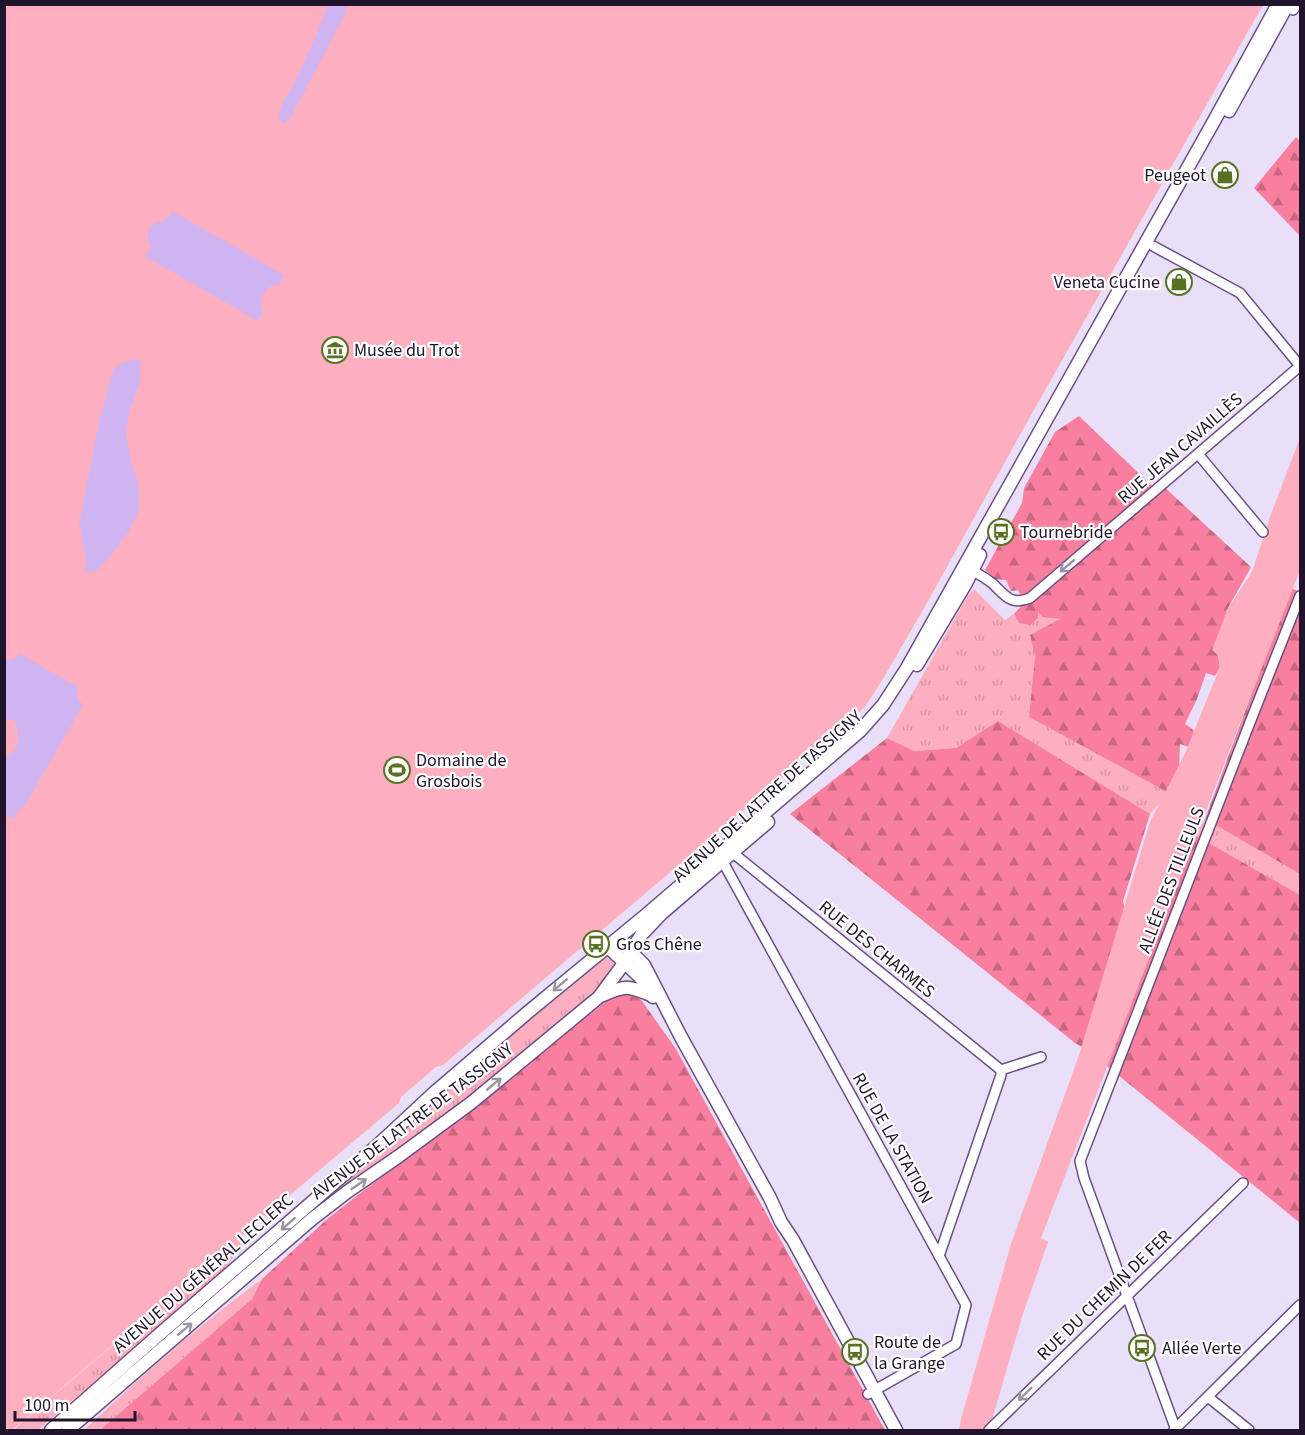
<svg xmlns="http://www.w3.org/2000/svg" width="1305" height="1435" font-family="'Source Sans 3',sans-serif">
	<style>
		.grass { fill: url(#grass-tufts) }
		.forest { fill: url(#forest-firs) }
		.green { fill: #fdaebf }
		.water { fill: #d1b5f3 }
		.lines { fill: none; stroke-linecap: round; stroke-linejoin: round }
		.minor-casing { stroke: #6a5087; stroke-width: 12 }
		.major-casing { stroke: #6a5087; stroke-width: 15 }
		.minor { stroke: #fff; stroke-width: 9 }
		.major { stroke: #fff; stroke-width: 12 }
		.oneway { stroke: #9a95a0 }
		.labels { text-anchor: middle; stroke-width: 4.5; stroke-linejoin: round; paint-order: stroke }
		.poi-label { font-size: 18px; fill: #1f142b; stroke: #fff; text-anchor: start }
		.street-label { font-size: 18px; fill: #1f142b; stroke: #fff }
	</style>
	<defs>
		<pattern id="grass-tufts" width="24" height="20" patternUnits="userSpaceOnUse" patternTransform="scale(1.5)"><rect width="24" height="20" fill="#fdaebf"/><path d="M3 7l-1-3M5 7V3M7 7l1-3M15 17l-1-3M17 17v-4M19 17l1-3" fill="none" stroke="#d895a4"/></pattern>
		<pattern id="forest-firs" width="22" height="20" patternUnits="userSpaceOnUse" patternTransform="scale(1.5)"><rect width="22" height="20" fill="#f97f9e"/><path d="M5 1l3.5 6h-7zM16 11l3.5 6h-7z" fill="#c96781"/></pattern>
	</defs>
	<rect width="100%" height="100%" fill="#eadff8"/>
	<!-- grass -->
	<g class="grass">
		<path d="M974,589L1005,620L1014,614L1019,623L1037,612L1061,619L1030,635L1035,655L1029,717L1169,793L1150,814L998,721L956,748L914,751L887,738L967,597Z"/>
		<path d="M1205,819L1300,874V895L1195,835Z"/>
		<path d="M605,956L612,961L615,966L603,983L584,1000L456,1109L415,1136L297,1224V1219Z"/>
		<path d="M238,1239L242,1246L221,1274L38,1430H13Z"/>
		<path d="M262,1279L252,1299L100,1430H84C140,1377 199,1325 262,1279Z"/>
	</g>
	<!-- forest -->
	<g class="forest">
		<path d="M1296,137L1300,141V236L1254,188Z"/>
		<path d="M1079,416L1152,486L1162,485L1251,567L1227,610L1218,655L1220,667L1215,676L1206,673L1197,699L1185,724L1190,727L1196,733L1189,747L1180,744L1179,770L1169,793L1029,717L1035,656L1030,635L1060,619L1043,617L1038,612V618L1030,625L1019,623L1014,614L1021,606L1022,598L1018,590L1011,591L1006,580L995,579L985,570L1022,503L1024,488L1055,432Z"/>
		<path d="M1291,588L1300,592V874L1205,819Z"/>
		<path d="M998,721L1150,814L1123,901L1128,927L1087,1050L1075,1043L790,814L887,738L914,751L956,748Z"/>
		<path d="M1195,835L1300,895V1223L1102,1062Z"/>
		<path d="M626,992L637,994L676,1049L885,1430H100L252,1299L262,1279L326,1220L608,1000Z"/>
	</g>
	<!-- green -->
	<g class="green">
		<path d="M5,5H1263L1026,424L927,603L884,677L865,707L443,1065L436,1067L401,1097L399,1103L12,1430H5Z"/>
		<path d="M1300,438V571L1240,723L1041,1238L1048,1242L1023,1314L991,1423L984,1430H959L961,1419L1011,1244L1078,1058L1150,822L1186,751L1220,667L1218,655L1212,650L1227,610L1252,572L1271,514Z"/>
	</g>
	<!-- water -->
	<g class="water">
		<path d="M328,5H347L345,14L290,119L283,124L278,117C280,105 286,98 292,87C305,61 318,33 328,5Z"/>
		<path d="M172,211L284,275L279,285C265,283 257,301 263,311L258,321L146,257L151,247C146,238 147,232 153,224L166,220Z"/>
		<path d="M140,359V383L130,410L126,434L130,457L139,487V510L129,531L111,556L97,570L86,573V559L79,524L100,418L113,370L123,362Z"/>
		<path d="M20,654L78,687L77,697L83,705L28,800L21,809L16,812L15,818L11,819L8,816L5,818V758C22,748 19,737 15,721L8,719L5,720V659L12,660Z"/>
	</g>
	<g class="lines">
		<defs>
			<g id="minor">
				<path d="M1293,10L1298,4"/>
				<path d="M1153,246L1240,293L1300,366"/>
				<path d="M1198,454L1263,532"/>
				<path d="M966,568C976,572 984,577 992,583C1005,595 1010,606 1030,598L1300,366"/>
				<path d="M733,853L1001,1070"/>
				<path d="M723,862L966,1305L956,1344L868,1394"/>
				<path d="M1001,1070L1041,1057"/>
				<path d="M939,1256L1001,1075V1070"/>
				<path d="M1208,1397L1249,1430"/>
				<path d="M989,1430L1243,1183"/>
				<path d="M1174,1430L1300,1305"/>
				<path d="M1176,1430L1084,1178L1080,1161L1247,730L1300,596"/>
			</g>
			<g id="major">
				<path d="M1229,111L1288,4"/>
				<path d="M917,665L965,585L980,555"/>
				<path d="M618,939L644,965L681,1037L770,1198L781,1222L793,1240L896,1430"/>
				<path d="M608,947L640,977L653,997"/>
				<path d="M603,995C626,985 628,986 651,995"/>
				<path d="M51,1430L162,1332L378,1145L435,1092L527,1013L646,915L860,731L883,705L907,668L1214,121L1278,4"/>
				<path d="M68,1430L312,1219L347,1192L399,1156L471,1103L599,997L625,962L641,935L661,914L768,822"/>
			</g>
		</defs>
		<!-- minor casing -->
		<use href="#minor" class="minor-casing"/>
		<!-- major casing -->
		<use href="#major" class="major-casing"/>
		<!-- minor -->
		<use href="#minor" class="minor"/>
		<!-- major -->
		<use href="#major" class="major"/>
	</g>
	<!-- one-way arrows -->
	<defs><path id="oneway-shaft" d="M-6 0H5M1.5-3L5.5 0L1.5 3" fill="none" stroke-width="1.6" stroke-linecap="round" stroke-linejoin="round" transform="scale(1.5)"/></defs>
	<g class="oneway">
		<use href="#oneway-shaft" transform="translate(1067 566) rotate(140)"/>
		<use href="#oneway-shaft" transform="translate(560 985) rotate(140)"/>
		<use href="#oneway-shaft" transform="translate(494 1084) rotate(-40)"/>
		<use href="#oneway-shaft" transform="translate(359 1184) rotate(-34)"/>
		<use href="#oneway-shaft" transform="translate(288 1224) rotate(139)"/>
		<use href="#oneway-shaft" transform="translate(185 1329) rotate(-40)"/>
		<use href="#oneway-shaft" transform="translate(1025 1394) rotate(136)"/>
	</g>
	<!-- icons -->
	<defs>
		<symbol id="shop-ring" viewBox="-11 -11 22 22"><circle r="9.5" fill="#fff" stroke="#587123" stroke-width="1.5"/><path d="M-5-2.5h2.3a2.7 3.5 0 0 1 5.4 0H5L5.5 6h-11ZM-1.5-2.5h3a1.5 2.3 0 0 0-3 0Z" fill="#587123"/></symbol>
		<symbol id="museum-ring" viewBox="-11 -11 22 22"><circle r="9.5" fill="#fff" stroke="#587123" stroke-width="1.5"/><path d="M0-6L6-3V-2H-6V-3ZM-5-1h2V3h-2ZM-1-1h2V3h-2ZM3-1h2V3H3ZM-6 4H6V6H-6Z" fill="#587123"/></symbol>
		<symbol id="bus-ring" viewBox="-11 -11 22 22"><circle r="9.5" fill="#fff" stroke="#587123" stroke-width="1.5"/><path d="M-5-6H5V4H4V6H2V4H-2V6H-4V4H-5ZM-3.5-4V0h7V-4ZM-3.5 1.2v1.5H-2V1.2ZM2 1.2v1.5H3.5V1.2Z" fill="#587123"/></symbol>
		<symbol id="stadium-ring" viewBox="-11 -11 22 22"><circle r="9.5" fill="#fff" stroke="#587123" stroke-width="1.5"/><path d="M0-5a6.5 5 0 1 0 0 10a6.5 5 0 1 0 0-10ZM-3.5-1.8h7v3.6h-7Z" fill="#587123"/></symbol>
	</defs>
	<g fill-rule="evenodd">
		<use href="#shop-ring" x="1210" y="160" width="30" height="30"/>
		<use href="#shop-ring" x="1164" y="267" width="30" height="30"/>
		<use href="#museum-ring" x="320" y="335" width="30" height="30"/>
		<use href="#bus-ring" x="986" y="517" width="30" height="30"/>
		<use href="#stadium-ring" x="382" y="755" width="30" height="30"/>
		<use href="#bus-ring" x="581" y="929" width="30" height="30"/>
		<use href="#bus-ring" x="1127" y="1333" width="30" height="30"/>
		<use href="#bus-ring" x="840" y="1337" width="30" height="30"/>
	</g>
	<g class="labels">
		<!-- poi labels -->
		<g class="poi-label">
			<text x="1206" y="181" text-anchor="end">Peugeot</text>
			<text x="1160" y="288" text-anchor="end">Veneta Cucine</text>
			<text x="354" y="356">Musée du Trot</text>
			<text x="1020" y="538">Tournebride</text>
			<text x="416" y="766">Domaine de<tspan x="416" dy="21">Grosbois</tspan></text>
			<text x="616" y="950">Gros Chêne</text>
			<text x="874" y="1348">Route de<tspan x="874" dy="21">la Grange</tspan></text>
			<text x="1162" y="1354">Allée Verte</text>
		</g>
		<!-- street labels -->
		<g class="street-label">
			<text transform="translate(1180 448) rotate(-41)" y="6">RUE JEAN CAVAILLÈS</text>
			<text transform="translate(767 796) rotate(-42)" y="6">AVENUE DE LATTRE DE TASSIGNY</text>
			<text transform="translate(1171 880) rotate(-69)" y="6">ALLÉE DES TILLEULS</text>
			<text transform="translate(877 949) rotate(39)" y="6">RUE DES CHARMES</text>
			<text transform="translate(412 1121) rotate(-37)" y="6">AVENUE DE LATTRE DE TASSIGNY</text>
			<text transform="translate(893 1138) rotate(61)" y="6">RUE DE LA STATION</text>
			<text transform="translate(203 1273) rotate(-41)" y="6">AVENUE DU GÉNÉRAL LECLERC</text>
			<text transform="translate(1104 1295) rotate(-44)" y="6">RUE DU CHEMIN DE FER</text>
		</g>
	</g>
	<!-- border -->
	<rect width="1305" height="1435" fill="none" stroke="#1f142b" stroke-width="12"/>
	<!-- scale -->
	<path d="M15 1411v9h120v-9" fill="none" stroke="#1f142b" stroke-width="3"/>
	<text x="24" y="1411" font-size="18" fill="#1f142b" stroke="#ffffff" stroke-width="4.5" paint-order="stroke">100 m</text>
</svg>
